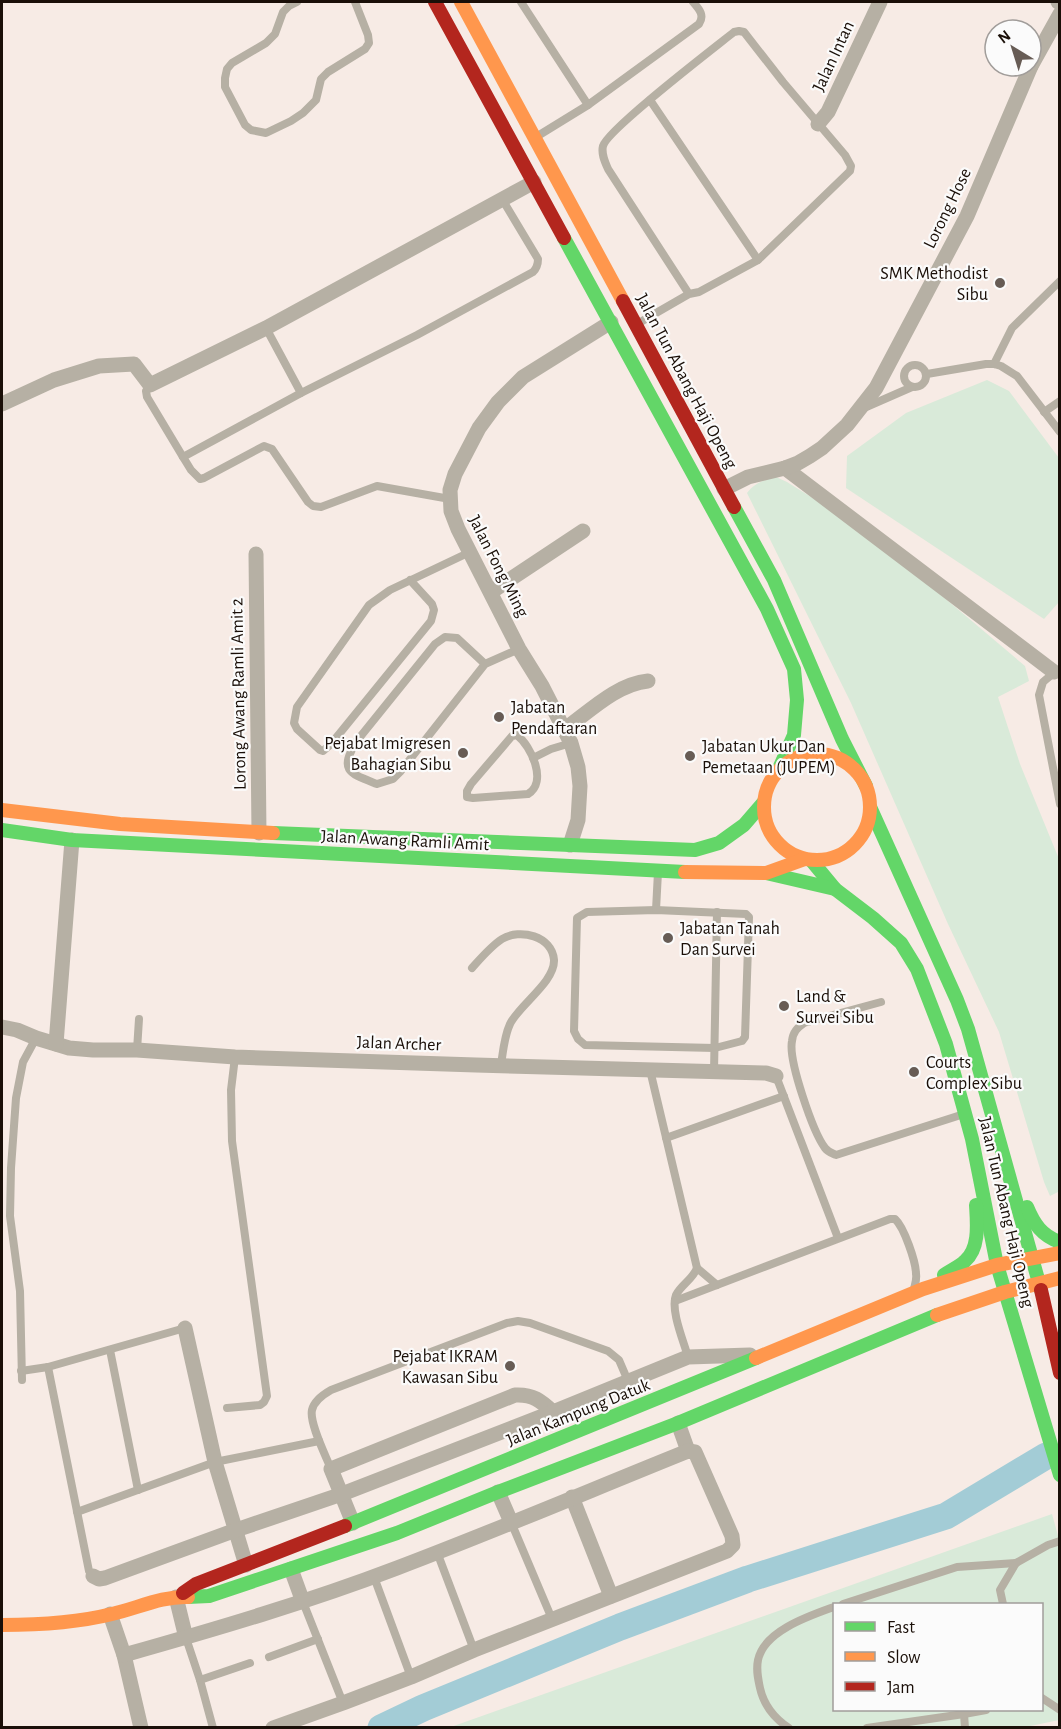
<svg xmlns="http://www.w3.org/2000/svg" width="1061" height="1729" font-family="'Alegreya Sans',sans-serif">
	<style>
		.green { fill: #d9ead9; fill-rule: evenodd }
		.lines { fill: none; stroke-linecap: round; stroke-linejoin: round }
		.river { stroke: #a3ccd6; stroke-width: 27 }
		.lane { stroke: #b6b0a4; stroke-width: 8 }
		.street { stroke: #b6b0a4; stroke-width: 15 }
		.fast { stroke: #63d668; stroke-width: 14 }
		.slow { stroke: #ff974d; stroke-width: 14 }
		.jam { stroke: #b3261e; stroke-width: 14 }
		.poi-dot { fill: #675c55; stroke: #fbfbfb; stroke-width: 2 }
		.labels { text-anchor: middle; stroke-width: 4.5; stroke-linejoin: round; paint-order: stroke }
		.street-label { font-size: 18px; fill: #1a0f08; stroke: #fbfbfb }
		.poi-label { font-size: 18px; fill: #1a0f08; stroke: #fbfbfb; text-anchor: start }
	</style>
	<rect width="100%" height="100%" fill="#f7ebe5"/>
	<!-- green -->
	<g class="green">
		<path d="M987,380L1009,391L1059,458V602L1044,619L846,488L847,456L906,413Z"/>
		<path d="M776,477L787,482L824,505L915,573L1025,666L1029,681L998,697L1020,764L1059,859L1060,1191L1050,1196L1044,1182L999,1032L948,924L851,703L747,493C755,483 764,480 776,477Z"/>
		<path d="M1052,1514L1060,1543L1059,1720L1021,1728H448ZM834,1604H1042V1710H834Z"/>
	</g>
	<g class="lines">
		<!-- river -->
		<path class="river" d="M381,1728L423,1708L620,1627L748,1579L946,1516L1046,1456"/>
		<!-- lane -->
		<g class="lane">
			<path d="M297,2L289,6L283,12L275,34L266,43L232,63L227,69L225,78V87L245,125L251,130L266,133L291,121L303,113L316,100L321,79L328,72L365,49L369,43L368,35L355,2"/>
			<path d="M521,2L588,105L699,24C705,15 699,9 693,2"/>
			<path d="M650,100L758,260"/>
			<path d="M536,137L588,105"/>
			<path d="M637,324L689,294L699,292L758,260L850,171L851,166L845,155L783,82L744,32L739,31L734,32C714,48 607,130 603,146C601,154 605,162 608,169L689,294"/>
			<path d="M266,328L301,393"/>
			<path d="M994,364L1012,328L1060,281"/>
			<circle cx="915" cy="376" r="11"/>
			<path d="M927,374L986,364H994L1001,366L1017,376L1060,432"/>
			<path d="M150,385L146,391L147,397L183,457L301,393L417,335L533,272C537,268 538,265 538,259L502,199"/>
			<path d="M864,408L912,387"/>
			<path d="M1044,412L1060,401"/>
			<path d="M183,457L191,470L200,479L204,478L264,446L272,449L308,502L313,506L321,507L377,486L450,499"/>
			<path d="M410,580L432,604L434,610L431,621L331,744L323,751L320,750L297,729L294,723L297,707L369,605L390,590L470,552"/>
			<path d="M485,664L457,638L445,637L435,644L356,742C339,771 349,773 377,784L393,779L400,772L485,664L519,649"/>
			<path d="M1056,671L1043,682L1039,695L1060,804"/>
			<path d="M517,735C531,746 548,782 528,794L473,798L467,797V791L471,784L512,736Z"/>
			<path d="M533,758L551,749L571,743"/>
			<path d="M656,910L746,914L749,917L745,1037L742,1041L715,1048L585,1045L578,1039L574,1031L577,918L587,912Z"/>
			<path d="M656,910L658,872"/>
			<path d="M472,968C481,958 491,946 502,939C520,928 552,936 554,960C555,982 519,1005 510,1024C504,1037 503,1052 501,1065"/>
			<path d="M881,1002L804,1023C797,1028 793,1032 792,1041C788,1060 813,1132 825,1148C828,1152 832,1153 836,1155L964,1114"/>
			<path d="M137,1050L139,1019"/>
			<path d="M650,1070L697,1268C693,1279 681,1285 676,1295C670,1310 684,1342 688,1357"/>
			<path d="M714,1072L717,912"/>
			<path d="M776,1076L838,1238"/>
			<path d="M666,1138L784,1096"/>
			<path d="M697,1268L717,1285"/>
			<path d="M675,1301L890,1219H895C904,1227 916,1262 916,1274C917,1279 915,1284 914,1289"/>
			<path d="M110,1350L138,1490"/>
			<path d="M48,1367L89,1571L93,1576"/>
			<path d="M21,1371L48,1367L185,1328"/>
			<path d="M22,1380L20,1291L10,1216L11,1168L16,1098L23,1062L36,1038"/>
			<path d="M227,1408L260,1405L264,1402L267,1396L232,1141L231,1090L235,1057"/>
			<path d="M331,1469C326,1456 309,1423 312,1410C314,1401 324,1394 331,1390L507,1323L518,1321L530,1323L608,1351L619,1360L628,1381"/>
			<path d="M77,1512L215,1462L319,1441"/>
			<path d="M511,1522L552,1619"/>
			<path d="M437,1552L474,1650"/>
			<path d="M374,1577L411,1677"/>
			<path d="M303,1602L343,1703"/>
			<path d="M843,1604L957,1567L1016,1563"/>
			<path d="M1003,1604L1000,1590L1016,1563L1048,1545L1060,1541"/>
			<path d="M186,1638L200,1680L213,1728"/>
			<path d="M269,1657L318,1639"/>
			<path d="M200,1680L250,1663"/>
			<path d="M1042,1698L1060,1710"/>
			<path d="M964,1714L965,1728"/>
			<path d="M789,1728C774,1718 764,1706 760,1688C758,1679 756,1670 758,1660C764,1631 809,1616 834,1607"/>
			<path d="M867,1728L964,1714L986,1710"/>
		</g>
		<!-- street -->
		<g class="street">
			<path d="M1058,2L1060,3"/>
			<path d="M1031,66L1060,14"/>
			<path d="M818,124L828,112L880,2"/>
			<path d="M2,404L54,380L99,366L134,364L150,385L266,328L534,182"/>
			<path d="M785,468L1054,672"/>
			<path d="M724,489L748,477L785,468L798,463L810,456L822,448L847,425L876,388L967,216L1031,66"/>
			<path d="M256,554L259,833"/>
			<path d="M491,592L583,531"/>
			<path d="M565,729C590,711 617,684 648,681"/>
			<path d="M570,845L578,820L580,786L578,767L571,743L542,686L519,649L458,529L451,511L450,490L455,474L479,428L498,402L523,377L611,322"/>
			<path d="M2,1027L17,1030L36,1038L69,1048L93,1050H137L235,1057L476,1065L766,1073L776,1076"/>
			<path d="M56,1044L72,840"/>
			<path d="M185,1328L215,1462L246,1565"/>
			<path d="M678,1423L688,1451"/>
			<path d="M498,1492L511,1522"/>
			<path d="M572,1497L611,1596"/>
			<path d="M353,1523L331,1469L515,1395C533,1394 541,1401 553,1412"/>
			<path d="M291,1569L303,1602"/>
			<path d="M93,1576L99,1579L105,1578L236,1530L342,1494L553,1412L688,1357L750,1355"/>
			<path d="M176,1597L186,1638"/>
			<path d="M110,1614L124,1655L141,1728"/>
			<path d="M124,1655C216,1629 308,1602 397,1568C495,1531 591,1490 688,1451L695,1452L732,1536L733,1545L727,1551L474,1650L411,1677L343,1703L273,1728"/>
		</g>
		<!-- fast -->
		<g class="fast">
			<path d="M564,238L767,609L794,669L797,700L794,735L778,771"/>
			<path d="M734,507L774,580L842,739L866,786"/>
			<path d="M870,807L957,1000L968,1029L1041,1290"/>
			<path d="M2,830L72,840L685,872"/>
			<path d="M273,833L695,850L719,843L744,825L763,803"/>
			<path d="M811,860L835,889L873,918L901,943L917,969L946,1044L972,1139L997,1265L1060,1475"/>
			<path d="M766,873L835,889"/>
			<path d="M1027,1207C1034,1224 1042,1236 1060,1242"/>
			<path d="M944,1275C951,1270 959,1267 965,1261C980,1248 977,1223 976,1205"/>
			<path d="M345,1526L756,1358"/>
			<path d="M188,1597L209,1596L397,1533L498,1492L678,1423L937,1315"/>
		</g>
		<!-- slow -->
		<g class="slow">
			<path d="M461,2L623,301"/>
			<circle cx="817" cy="807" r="53"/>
			<path d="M2,810L120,824L273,833"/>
			<path d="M685,872L766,873L805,859"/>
			<path d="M937,1315L1005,1292L1060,1278"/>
			<path d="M756,1358L923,1289L997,1265L1060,1253"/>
			<path d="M2,1625C39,1625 76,1623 112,1614C138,1608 162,1596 188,1597"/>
		</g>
		<!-- jam -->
		<g class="jam">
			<path d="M435,2L564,238"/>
			<path d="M623,301L734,507"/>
			<path d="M1041,1290L1060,1373"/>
			<path d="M183,1593L196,1584L345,1526"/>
		</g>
	</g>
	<!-- markers -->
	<g class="poi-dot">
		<circle cx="1000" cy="283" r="6"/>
		<circle cx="499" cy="717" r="6"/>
		<circle cx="463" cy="753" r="6"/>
		<circle cx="690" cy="756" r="6"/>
		<circle cx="668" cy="938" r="6"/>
		<circle cx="784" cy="1006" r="6"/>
		<circle cx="914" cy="1072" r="6"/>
		<circle cx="510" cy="1366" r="6"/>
	</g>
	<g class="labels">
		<!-- street labels -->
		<g class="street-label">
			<text transform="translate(833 56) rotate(-65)" y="6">Jalan Intan</text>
			<text transform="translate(947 208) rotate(-64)" y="6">Lorong Hose</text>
			<text transform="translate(687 381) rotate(62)" y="6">Jalan Tun Abang Haji Openg</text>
			<text transform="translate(499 566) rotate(63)" y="6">Jalan Fong Ming</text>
			<text transform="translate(238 694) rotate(-91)" y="6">Lorong Awang Ramli Amit 2</text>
			<text transform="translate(405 840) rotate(3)" y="6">Jalan Awang Ramli Amit</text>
			<text transform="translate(399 1043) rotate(2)" y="6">Jalan Archer</text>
			<text transform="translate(1007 1212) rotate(77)" y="6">Jalan Tun Abang Haji Openg</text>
			<text transform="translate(578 1412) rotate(-22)" y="6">Jalan Kampung Datuk</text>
		</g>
		<!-- poi labels -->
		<g class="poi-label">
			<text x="988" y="279" text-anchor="end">SMK Methodist<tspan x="988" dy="21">Sibu</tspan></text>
			<text x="511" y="713">Jabatan<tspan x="511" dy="21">Pendaftaran</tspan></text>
			<text x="451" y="749" text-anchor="end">Pejabat Imigresen<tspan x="451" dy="21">Bahagian Sibu</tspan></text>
			<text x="702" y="752">Jabatan Ukur Dan<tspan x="702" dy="21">Pemetaan (JUPEM)</tspan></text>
			<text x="680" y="934">Jabatan Tanah<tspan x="680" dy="21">Dan Survei</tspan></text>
			<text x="796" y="1002">Land &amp;<tspan x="796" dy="21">Survei Sibu</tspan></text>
			<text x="926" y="1068">Courts<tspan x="926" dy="21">Complex Sibu</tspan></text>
			<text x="498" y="1362" text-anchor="end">Pejabat IKRAM<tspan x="498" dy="21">Kawasan Sibu</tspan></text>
		</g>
	</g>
	<!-- border -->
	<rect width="1061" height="1729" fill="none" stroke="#1a0f08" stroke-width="6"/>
	<!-- legend -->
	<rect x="833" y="1603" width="210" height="108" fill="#fbfbfb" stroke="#a19d9a" stroke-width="1.5"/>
	<rect x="845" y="1622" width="30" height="9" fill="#63d668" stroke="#a19d9a" stroke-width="1.5"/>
	<text x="887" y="1633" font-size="18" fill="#1a0f08">Fast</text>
	<rect x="845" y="1652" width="30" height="9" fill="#ff974d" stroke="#a19d9a" stroke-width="1.5"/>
	<text x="887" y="1663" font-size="18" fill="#1a0f08">Slow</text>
	<rect x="845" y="1682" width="30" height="9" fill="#b3261e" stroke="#a19d9a" stroke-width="1.5"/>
	<text x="887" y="1693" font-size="18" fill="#1a0f08">Jam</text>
	<!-- north arrow -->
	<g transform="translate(1013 48) rotate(322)"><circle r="28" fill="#fbfbfb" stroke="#a19d9a" stroke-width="1.5"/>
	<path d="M0-4.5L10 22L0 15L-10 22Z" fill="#675c55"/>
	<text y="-9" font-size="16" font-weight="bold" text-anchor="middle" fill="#1a0f08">N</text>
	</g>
</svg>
